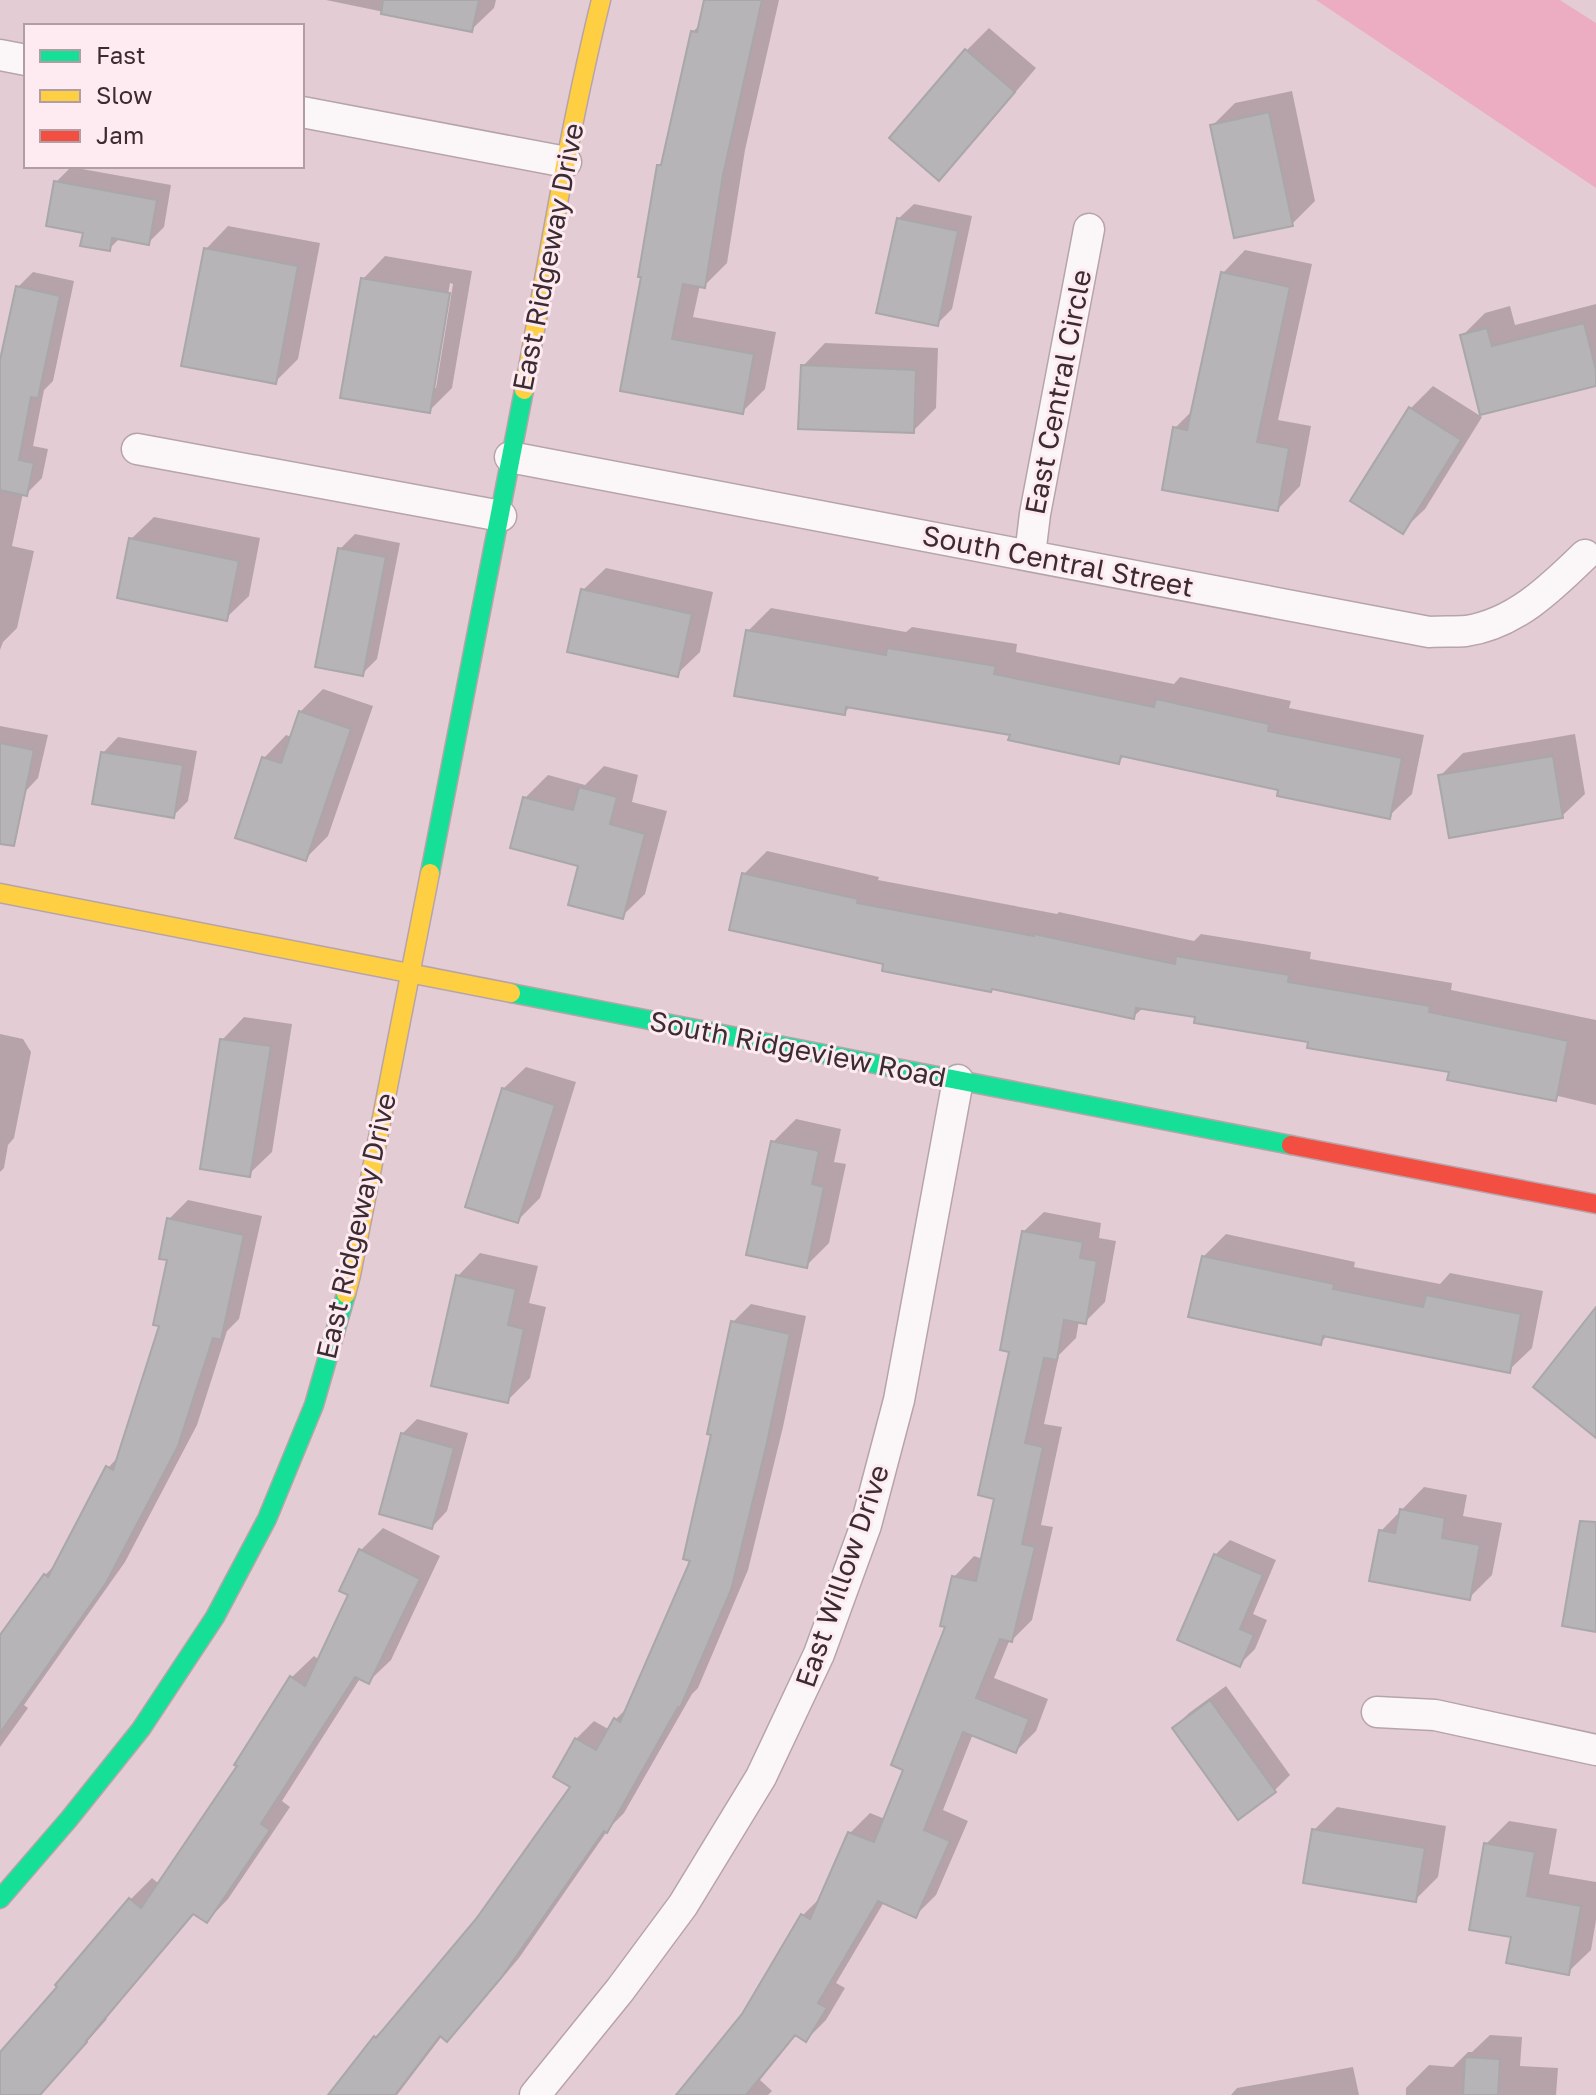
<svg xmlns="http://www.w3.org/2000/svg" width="1596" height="2095" font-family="'Golos Text',sans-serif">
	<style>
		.green { fill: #ecadc3 }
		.shadow { fill: #0003; fill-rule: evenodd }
		.building { fill: #b6b4b6; stroke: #a9a7a9; stroke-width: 2 }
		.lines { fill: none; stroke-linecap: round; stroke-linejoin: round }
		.street-casing { stroke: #b7a4ab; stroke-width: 33 }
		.fast-casing { stroke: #b7a4ab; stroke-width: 21 }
		.slow-casing { stroke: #b7a4ab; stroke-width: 21 }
		.jam-casing { stroke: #b7a4ab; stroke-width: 21 }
		.street { stroke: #fbf7f9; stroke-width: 30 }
		.fast { stroke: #16e098; stroke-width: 18 }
		.slow { stroke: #ffcf43; stroke-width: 18 }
		.jam { stroke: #f24e42; stroke-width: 18 }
		.labels { text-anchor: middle; stroke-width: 6; stroke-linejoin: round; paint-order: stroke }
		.street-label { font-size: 28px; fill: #3c2b30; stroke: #fdebf1 }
	</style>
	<rect width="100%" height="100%" fill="#e4ccd4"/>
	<!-- green -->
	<path class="green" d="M1316,0H1560L1596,23V188Z"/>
	<!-- shadow -->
	<g class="shadow">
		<path d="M326,0H496L494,8L471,30Z"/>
		<path d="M707,0H779L745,150L727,263L704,286L700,285L693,317L776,332L765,389L742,412L622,390L644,276L659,166L664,161L693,32L701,23Z"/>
		<path d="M989,28L1036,68L962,155L939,178L966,51Z"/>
		<path d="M1292,91L1315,201L1292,224L1212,126L1235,103Z"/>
		<path d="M71,167L171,185L164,227L149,242L120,238L109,249L85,231L56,182Z"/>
		<path d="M914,204L972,216L952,309L937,324L898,219Z"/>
		<path d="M228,226L320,243L298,359L275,382L206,249Z"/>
		<path d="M1245,250L1312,264L1278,420L1311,426L1300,486L1278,509L1175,428L1193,410L1223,273Z"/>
		<path d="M385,256L472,271L452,388L429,411L363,279ZM450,283L453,284L436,388H432Z"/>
		<path d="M33,272L74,281L53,381L44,390L33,446L48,449L42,478L27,493H23L12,546L34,551L17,628L3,642L0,650V370L18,287Z"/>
		<path d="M1596,304V384L1462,336L1485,313L1510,306L1515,325Z"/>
		<path d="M825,343L938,348L936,408L913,431L803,366Z"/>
		<path d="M1433,386L1482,417L1425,509L1402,531L1411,408Z"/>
		<path d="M154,517L260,538L249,596L226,618L131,539Z"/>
		<path d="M355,534L400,543L377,659L362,674L340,549Z"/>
		<path d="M606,568L713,592L700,652L677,674L583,590Z"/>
		<path d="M771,608L906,632L912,627L1017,644L1016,652L1174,684L1180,677L1291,701L1289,708L1424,735L1412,794L1389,816L1280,788L1125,755L1119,761L1012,733L851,706L844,713L748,631Z"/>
		<path d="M323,689L373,706L328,836L305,859L264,758L286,735L292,737L300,712Z"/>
		<path d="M0,726L48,735L38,778L23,794L0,789Z"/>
		<path d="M1575,734L1585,794L1562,816L1440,776L1463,753Z"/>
		<path d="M118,737L197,751L188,801L173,816L103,753Z"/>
		<path d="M604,766L638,775L632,802L667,811L645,894L622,916L525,798L548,775L585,785Z"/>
		<path d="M767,851L879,877L878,880L1057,914L1059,912L1194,941L1201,934L1311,952L1310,959L1452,983L1451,990L1596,1020V1105L1558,1096L1555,1099L1451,1070L1197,1015L1144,1007L1133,1017L885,963L744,874Z"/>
		<path d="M244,1017L292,1024L272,1152L249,1174L222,1040Z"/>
		<path d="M0,1034L23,1039L31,1052L14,1138L8,1145L4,1168L0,1172Z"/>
		<path d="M526,1067L576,1082L540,1198L517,1221L503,1089Z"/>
		<path d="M796,1119L841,1129L834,1162L846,1164L829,1243L806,1266L773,1142Z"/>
		<path d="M188,1200L262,1216L239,1319L227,1331L197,1425L125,1562L24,1705L28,1708L0,1747V1639L45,1575L59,1561L108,1468L119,1456L162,1325L170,1259L169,1219Z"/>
		<path d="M1044,1212L1101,1223L1099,1238L1116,1241L1105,1302L1085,1322L1079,1321L1076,1338L1059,1355L1044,1424L1062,1427L1041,1525L1053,1527L1032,1620L1012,1640L1010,1639L994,1678L1048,1699L1036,1731L1016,1751L973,1734L943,1810L968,1821L936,1895L916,1915L884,1902L836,1983L845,1988L826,2020L806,2040L797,2034L760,2080L772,2091L768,2095H678L744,2015L803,1915L823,1895L850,1833L870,1813L885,1819L906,1769L948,1625L954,1577L974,1556L983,1559L996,1497L1023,1232Z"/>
		<path d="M1226,1234L1355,1262L1354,1267L1440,1284L1450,1273L1543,1291L1532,1348L1509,1370L1328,1335L1320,1343L1203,1257Z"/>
		<path d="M480,1253L538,1266L529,1303L546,1307L530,1378L507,1401L458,1276Z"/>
		<path d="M751,1304L806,1316L783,1427L748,1570L698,1688L692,1694L624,1813L610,1827L519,1958L465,2022L447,2039L442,2036L397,2095H331L375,2037L393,2019L478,1921L573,1786L576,1739L594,1721L610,1730L615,1720L628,1707L693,1559L733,1322Z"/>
		<path d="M417,1419L468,1433L447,1511L432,1527L402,1434Z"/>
		<path d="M1424,1487L1467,1495L1463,1516L1502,1523L1492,1575L1469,1598L1381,1531Z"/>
		<path d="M383,1528L440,1556L391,1660L369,1681L361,1677L282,1801L290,1807L228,1899L207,1921L195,1913L106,2018L107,2019L40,2095H0V2055L131,1899L152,1878L159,1884L240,1766L292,1677L314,1656L319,1660L351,1594L361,1550Z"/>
		<path d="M1230,1540L1276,1560L1253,1614L1267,1620L1255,1649L1240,1664L1215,1555Z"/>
		<path d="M1226,1686L1290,1775L1275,1790L1174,1728L1189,1713Z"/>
		<path d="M1337,1807L1446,1826L1438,1877L1415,1900L1314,1830Z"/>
		<path d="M1509,1821L1557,1829L1549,1874L1596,1882V1920L1591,1950L1568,1972L1513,1936L1486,1844Z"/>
		<path d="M1490,2035L1522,2037L1520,2066L1558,2068L1556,2095H1406V2088L1429,2065L1453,2067L1468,2052H1472Z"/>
		<path d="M1353,2067L1359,2095H1231L1237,2088Z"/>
	</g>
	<!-- building -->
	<g class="building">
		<path d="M383,0H479L472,32L381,14Z"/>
		<path d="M704,0H762L723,175L705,288L683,284L672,339L754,354L743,414L620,391L641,277H638L657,165H661L691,31L697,32Z"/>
		<path d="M965,49L1015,92L939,181L889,138Z"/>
		<path d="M1269,112L1293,226L1234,238L1210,125Z"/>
		<path d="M54,181L157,200L149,245L112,238L110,251L80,246L83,233L46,226Z"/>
		<path d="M897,218L958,231L938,326L876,313Z"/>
		<path d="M204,248L298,266L276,384L181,366Z"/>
		<path d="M1221,272L1290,287L1257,442L1289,448L1278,511L1162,490L1173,427L1187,430Z"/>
		<path d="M361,278L450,293L430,413L340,398Z"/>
		<path d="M16,286L60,296L38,398L31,397L19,460L34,463L27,496L0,490V360Z"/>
		<path d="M1584,323L1596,370V386L1480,415L1460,335L1487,328L1492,346Z"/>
		<path d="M801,365L916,370L914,433L798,429Z"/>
		<path d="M1409,407L1461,440L1403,534L1350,501Z"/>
		<path d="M129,538L239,561L227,621L117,598Z"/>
		<path d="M338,548L386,557L363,676L315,667Z"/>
		<path d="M581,589L692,614L678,677L567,652Z"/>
		<path d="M746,630L886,655L887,648L996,666L994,674L1154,707L1156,699L1269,724L1268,731L1402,758L1390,819L1277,796L1278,790L1121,756L1119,764L1008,740L1010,735L846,707L845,715L734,696Z"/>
		<path d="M299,711L351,729L306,861L235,838L262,757L281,763Z"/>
		<path d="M0,743L34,750L14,846L0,844Z"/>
		<path d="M101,752L183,765L174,818L92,804Z"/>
		<path d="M1553,756L1563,818L1449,838L1438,775Z"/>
		<path d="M579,787L617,797L610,824L645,834L623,919L568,905L578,866L510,848L523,797L573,810Z"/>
		<path d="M742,873L858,899L857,903L1034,936V934L1175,964L1176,956L1289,975L1288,982L1430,1006L1429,1012L1568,1041L1556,1101L1447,1080L1449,1072L1307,1048L1308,1042L1194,1023L1195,1017L1136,1008L1134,1019L992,989L991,992L882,971L883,964L729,930Z"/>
		<path d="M220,1039L271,1046L250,1177L200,1169Z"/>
		<path d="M502,1088L555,1105L518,1223L465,1207Z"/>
		<path d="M771,1141L819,1151L812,1184L824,1187L807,1268L746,1255Z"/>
		<path d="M167,1218L244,1235L221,1340L213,1338L178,1446L106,1583L0,1733V1635L44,1574L48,1577L106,1466L113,1470L159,1326L153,1325L167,1260L159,1259Z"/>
		<path d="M1022,1231L1083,1242L1080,1258L1097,1261L1086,1324L1064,1320L1057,1360L1044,1358L1025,1443L1043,1447L1022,1544L1035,1547L1012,1642L1000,1639L976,1698L1029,1719L1016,1753L963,1732L924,1830L950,1841L916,1918L878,1901L818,2003L827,2008L806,2042L795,2035L746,2095H676L742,2014L801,1914L810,1919L848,1832L874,1842L903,1770L891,1765L945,1627L940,1626L952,1576L976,1581L994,1499L978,1495L1009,1352L1000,1350Z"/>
		<path d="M1202,1256L1334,1284L1333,1289L1423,1307L1426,1295L1521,1314L1510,1373L1323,1336L1321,1345L1188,1317Z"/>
		<path d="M456,1275L516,1289L508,1325L524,1329L508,1403L431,1386Z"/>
		<path d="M1596,1307V1438L1533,1387Z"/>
		<path d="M731,1321L790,1334L766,1447L731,1590L680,1708L678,1707L607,1833L604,1831L501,1978L447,2042L440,2036L395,2095H328L374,2036L376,2038L476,1919L570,1787L553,1777L575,1738L596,1750L614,1718L620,1722L690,1561L683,1559L711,1435L707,1434Z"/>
		<path d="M401,1433L454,1448L432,1529L379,1514Z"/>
		<path d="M1400,1509L1445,1518L1442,1538L1480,1545L1470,1600L1369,1581L1379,1530L1395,1533Z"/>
		<path d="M1580,1521L1596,1522V1632L1562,1626Z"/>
		<path d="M359,1549L420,1579L369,1684L355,1677L261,1824L270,1830L207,1923L193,1914L86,2041L87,2042L40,2095H0V2052L57,1987L55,1985L129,1898L141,1908L237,1766L234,1765L290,1676L305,1686L348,1595L339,1591Z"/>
		<path d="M1214,1554L1263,1575L1240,1629L1254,1635L1240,1667L1177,1640Z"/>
		<path d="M1210,1700L1276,1792L1238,1820L1172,1728Z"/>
		<path d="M1312,1829L1425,1848L1416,1902L1303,1883Z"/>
		<path d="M1484,1843L1535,1852L1527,1896L1581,1906L1569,1975L1506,1963L1511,1937L1469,1930Z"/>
		<path d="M1465,2057L1500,2059L1498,2095H1463Z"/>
	</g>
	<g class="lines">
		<defs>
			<g id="street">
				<path d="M0,55L26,60"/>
				<path d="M302,112L566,162"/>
				<path d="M137,449L501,516"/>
				<path d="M510,457L1429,632C1441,631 1454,632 1466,631C1515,624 1552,587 1585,555"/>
				<path d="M1030,555L1035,514L1089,229"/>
				<path d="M1377,1712L1435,1715L1596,1750"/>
				<path d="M535,2095L620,1990L683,1905L761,1777L819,1654L866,1525L899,1400L958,1080"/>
			</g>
			<g id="fast">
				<path d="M430,873L524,390"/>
				<path d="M511,993L1291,1145"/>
				<path d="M0,1899L69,1819L141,1729L215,1617L267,1519L314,1405L346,1294"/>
			</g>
			<g id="slow">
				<path d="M524,390C548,260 569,129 601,0"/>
				<path d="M0,893L511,993"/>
				<path d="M346,1294L351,1275L430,873"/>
			</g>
			<path id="jam" d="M1291,1145L1596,1204"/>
		</defs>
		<!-- street casing -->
		<use href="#street" class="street-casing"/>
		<!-- fast casing -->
		<use href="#fast" class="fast-casing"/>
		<!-- slow casing -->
		<use href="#slow" class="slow-casing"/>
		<!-- jam casing -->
		<use href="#jam" class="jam-casing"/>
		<!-- street -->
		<use href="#street" class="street"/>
		<!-- fast -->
		<use href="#fast" class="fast"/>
		<!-- slow -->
		<use href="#slow" class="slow"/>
		<!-- jam -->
		<use href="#jam" class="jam"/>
	</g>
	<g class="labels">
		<!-- street labels -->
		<g class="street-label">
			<text transform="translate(548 257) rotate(-79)" y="10">East Ridgeway Drive</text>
			<text transform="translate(1058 392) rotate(-79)" y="10">East Central Circle</text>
			<text transform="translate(1058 561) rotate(11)" y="10">South Central Street</text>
			<text transform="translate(798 1049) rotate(11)" y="10">South Ridgeview Road</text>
			<text transform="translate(356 1226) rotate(-77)" y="10">East Ridgeway Drive</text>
			<text transform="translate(842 1576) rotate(-71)" y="10">East Willow Drive</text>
		</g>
	</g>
	<!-- legend -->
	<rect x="24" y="24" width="280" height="144" fill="#fdebf1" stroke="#b09ea4" stroke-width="2"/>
	<rect x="40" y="50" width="40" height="12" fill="#16e098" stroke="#b09ea4" stroke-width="2"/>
	<text x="96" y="64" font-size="24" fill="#3c2b30">Fast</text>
	<rect x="40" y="90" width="40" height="12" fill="#ffcf43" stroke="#b09ea4" stroke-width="2"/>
	<text x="96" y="104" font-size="24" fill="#3c2b30">Slow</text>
	<rect x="40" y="130" width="40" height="12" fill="#f24e42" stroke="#b09ea4" stroke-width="2"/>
	<text x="96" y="144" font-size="24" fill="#3c2b30">Jam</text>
</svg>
